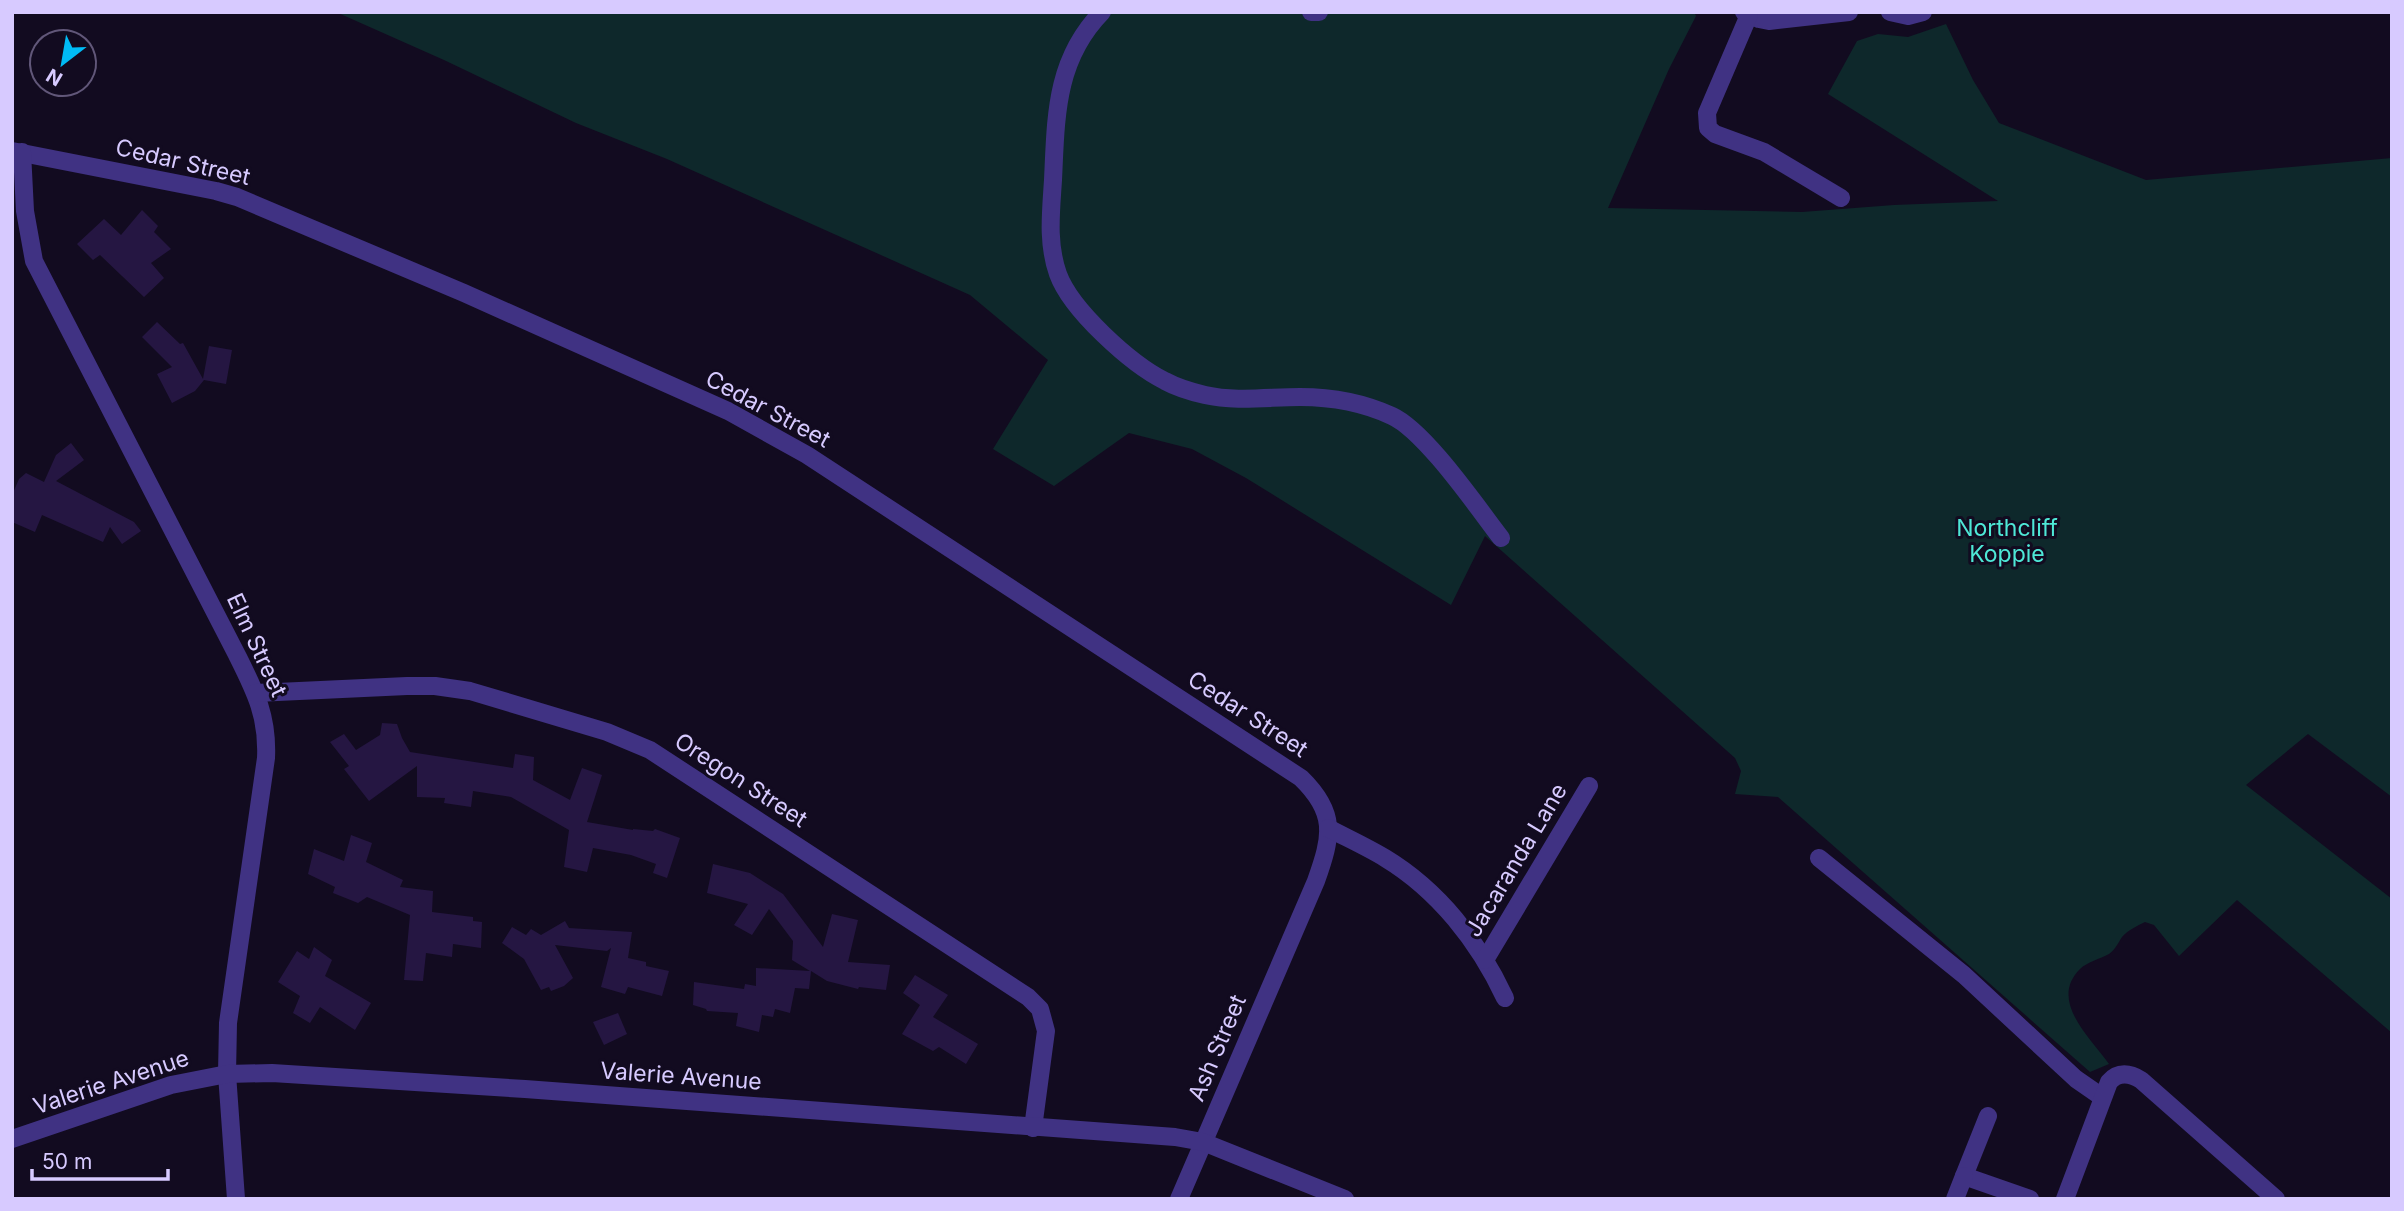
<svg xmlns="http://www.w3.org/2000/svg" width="2404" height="1211" font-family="Inter,sans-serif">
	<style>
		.green { fill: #0e282b }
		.building { fill: #251642 }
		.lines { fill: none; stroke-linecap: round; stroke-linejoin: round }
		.minor { stroke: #403283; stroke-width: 18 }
		.labels { text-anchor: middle; stroke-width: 6; stroke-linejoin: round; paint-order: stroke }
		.street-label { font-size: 23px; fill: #d7caff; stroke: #120b20 }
		.park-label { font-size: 23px; fill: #4ee7d6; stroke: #120b20 }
	</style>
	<rect width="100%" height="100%" fill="#120b20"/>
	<!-- green -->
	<path class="green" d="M336,12H1694L1696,16L1669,69L1608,208L1802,212L1894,205L1998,201L1828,94L1857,41L1878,34L1908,37L1946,24L1973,80L1999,123L2146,180L2392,158V797L2308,734L2246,785L2392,899V1033L2237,900L2179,956L2154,925L2145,922C2137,926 2128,930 2122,937C2118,943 2115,950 2109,954C2100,959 2087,962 2080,969C2048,1001 2091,1038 2109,1064L2090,1072L1778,797L1735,794L1741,771L1735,758L1485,536L1451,605L1246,478L1192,449L1129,433L1054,486L993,449L1048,360L970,295L667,159L576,123L444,60Z"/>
	<!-- building -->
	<g class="building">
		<path d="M142,210L158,226L154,232L171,249L151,263L164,278L144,297L100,255L93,260L77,244L104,219L121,235Z"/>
		<path d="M157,322L180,344L183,343L203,379L209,346L232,350L226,384L204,380L195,391L172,403L157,374L172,367L142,337Z"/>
		<path d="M71,443L84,460L56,481L134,522L141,531L122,544L110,527L103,542L42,515L35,532L12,522V495L19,479L26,473L44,482L56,455Z"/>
		<path d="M382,723L397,724L402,738L410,752L513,768L515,754L534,757L533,780L570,800L582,768L602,775L587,822L633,830V829L653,831L655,829L680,838L667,878L653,873L656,864L631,855L593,848L587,872L564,867L569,830L511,797L473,791L471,807L444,803L445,798L417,797V766L369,801L344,769L349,766L330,742L344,734L356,750L380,735Z"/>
		<path d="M351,835L372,843L366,862L403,880L400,887L433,891L432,912L473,917V921L482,922L481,948L453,944L452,957L426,953L423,981L404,980L410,915L367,897L358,903L333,893L335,887L308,874L314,849L344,861Z"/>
		<path d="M713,864L750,873L783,894L823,947L832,914L858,920L848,962L890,965L886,990L859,987L858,989L827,981L811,971L809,989L795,988L790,1013L775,1009L773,1017L762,1015L759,1032L736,1026L738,1013L707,1011L706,1009L693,1005L694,982L744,989L745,984L756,986V968L810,971L792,960L793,941L769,909L752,935L734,925L748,904L707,893Z"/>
		<path d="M565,921L569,928L632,932L628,958L646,962V966L669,971L662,996L628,987L625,994L601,987L611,948L607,951L555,945L573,978L564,986L551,991L549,987L541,990L524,959L502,943L512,927L526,935L531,929L541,935Z"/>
		<path d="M314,947L332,960L325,976L371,1003L355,1030L320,1007L310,1023L293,1013L300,996L278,982L297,951L309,959Z"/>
		<path d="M915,975L948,995L933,1017L978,1044L966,1064L939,1047L933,1051L902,1034L920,1005L903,993Z"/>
		<path d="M618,1013L627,1034L604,1045L593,1022Z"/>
	</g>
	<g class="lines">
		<!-- minor -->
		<g class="minor">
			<path d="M1102,12C1055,60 1056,117 1053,180C1051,212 1047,243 1058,274C1071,310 1131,364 1165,381C1176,387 1192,392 1205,395C1236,402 1269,397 1300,397C1331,397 1364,403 1392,416C1425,431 1477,507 1501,538"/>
			<path d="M1311,12H1319"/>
			<path d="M1744,12L1759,19L1769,21L1849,12"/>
			<path d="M1890,12L1908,16L1923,12"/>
			<path d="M1749,15L1707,113L1708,128L1715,134L1764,152L1841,198"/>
			<path d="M12,151L216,191L237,197L464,293L728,411L807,455L1301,778C1337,813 1332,836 1316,881L1179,1199"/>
			<path d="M22,152L25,211L34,261L237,655C255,691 268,716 266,758L228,1023L227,1074L236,1199"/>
			<path d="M256,693L407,686H435L470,691L607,732L650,750L1028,997L1040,1009L1046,1031L1033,1128"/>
			<path d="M1328,828C1347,838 1367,847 1385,858C1438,890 1479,942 1505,998"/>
			<path d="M1819,858L1964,975L2076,1079L2102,1097"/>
			<path d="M1485,960L1589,786"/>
			<path d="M1988,1116L1964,1176L2030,1199"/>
			<path d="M12,1139L171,1085L227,1074L272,1073L525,1089L1175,1137L1203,1142L1345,1199"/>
			<path d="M1955,1199L1964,1176"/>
			<path d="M2065,1199L2109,1082C2118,1071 2130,1073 2141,1080L2276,1199"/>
		</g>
	</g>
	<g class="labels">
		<!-- street labels -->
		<g class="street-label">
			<text transform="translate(183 162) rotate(13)" y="8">Cedar Street</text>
			<text transform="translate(768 409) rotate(28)" y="8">Cedar Street</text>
			<text transform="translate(257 645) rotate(65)" y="8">Elm Street</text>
			<text transform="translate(1248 714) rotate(33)" y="8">Cedar Street</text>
			<text transform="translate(741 780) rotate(33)" y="8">Oregon Street</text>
			<text transform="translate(1516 860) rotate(-59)" y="8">Jacaranda Lane</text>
			<text transform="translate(1217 1048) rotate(-67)" y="8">Ash Street</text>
			<text transform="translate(681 1076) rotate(4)" y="8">Valerie Avenue</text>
			<text transform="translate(111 1082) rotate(-18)" y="8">Valerie Avenue</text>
		</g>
		<!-- park labels -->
		<g class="park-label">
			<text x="2007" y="536">Northcliff<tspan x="2007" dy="26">Koppie</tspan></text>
		</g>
	</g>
	<!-- border -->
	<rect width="2404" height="1211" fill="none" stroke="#d7caff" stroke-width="28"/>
	<!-- north arrow -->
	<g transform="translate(63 63) rotate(211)"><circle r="33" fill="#120b20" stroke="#615779" stroke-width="2"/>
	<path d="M0-5L12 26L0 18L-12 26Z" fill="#00bbf5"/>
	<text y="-10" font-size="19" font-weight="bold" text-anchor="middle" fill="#d7caff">N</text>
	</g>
	<!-- scale -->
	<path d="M32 1169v10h136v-10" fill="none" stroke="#d7caff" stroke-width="3.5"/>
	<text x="42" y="1169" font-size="21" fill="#d7caff" stroke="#120b20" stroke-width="5" paint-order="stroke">50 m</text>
</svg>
